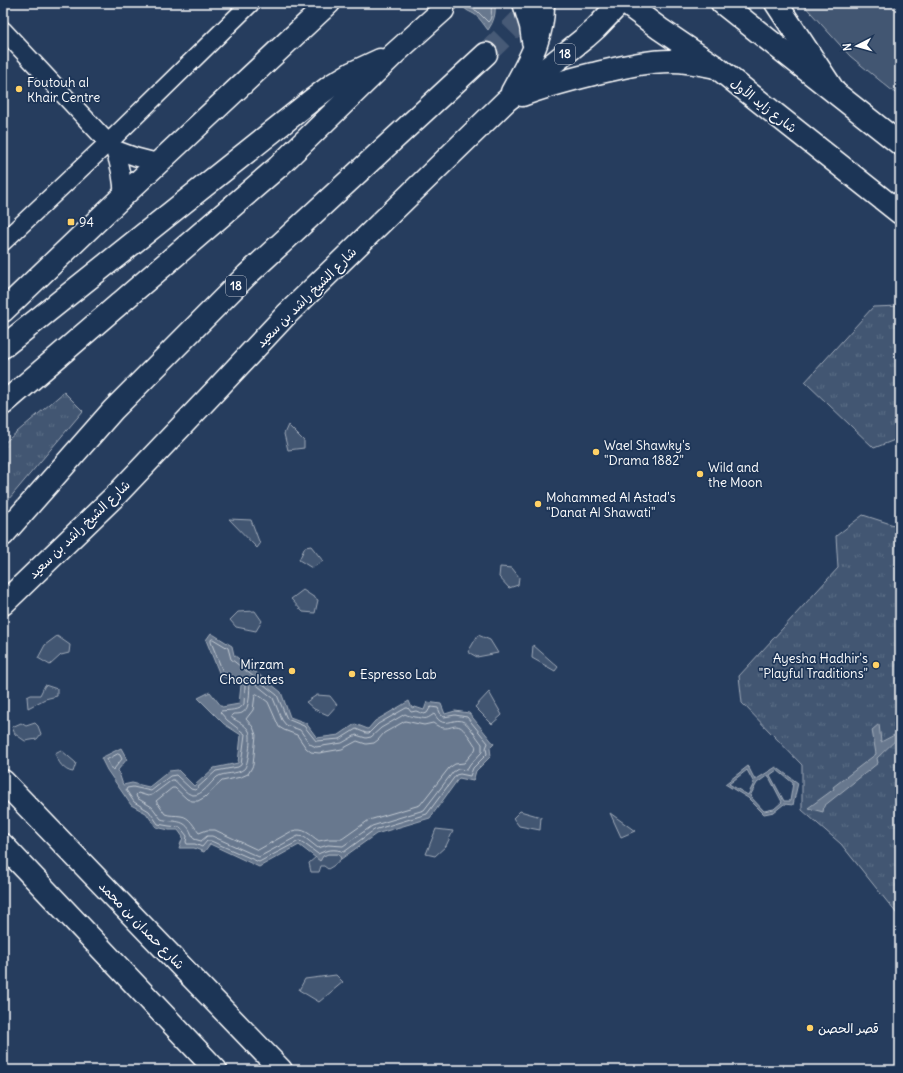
<svg xmlns="http://www.w3.org/2000/svg" width="903" height="1073" font-family="Delius,'Playpen Sans Arabic',sans-serif">
	<style>
		.grass { fill: url(#grass-tufts); stroke: #a0aab8 }
		.garden { fill: #425672; stroke: #a0aab8 }
		.water { fill: #67788e; stroke: #a4aebb; fill-rule: evenodd }
		.lines { fill: none; stroke-linecap: round; stroke-linejoin: round }
		.shore { stroke: #c2c9d2; stroke-width: 1 }
		.primary-tunnel { stroke: #475a76; stroke-width: 22; stroke-dasharray: 22 11; stroke-linecap: butt }
		.street-casing { stroke: #fff; stroke-width: 20 }
		.secondary-casing { stroke: #fff; stroke-width: 25 }
		.primary-casing { stroke: #fff; stroke-width: 25 }
		.street { stroke: #1d3557; stroke-width: 17 }
		.secondary { stroke: #1d3557; stroke-width: 22 }
		.primary { stroke: #1d3557; stroke-width: 22 }
		.poi-dot { fill: #ffd166; stroke: #1d3557; stroke-width: 1.5 }
		.labels { text-anchor: middle; stroke-width: 3.5; stroke-linejoin: round; paint-order: stroke }
		.shield { fill: #1d3557; stroke: #bbc2cd; stroke-width: 1 }
		.shield-label { font-size: 12px; font-weight: bold; fill: #fff }
		.poi-label { font-size: 13px; fill: #fff; stroke: #1d3557; text-anchor: start }
		.street-label { font-size: 13px; fill: #fff; stroke: #1d3557 }
	</style>
	<defs>
		<pattern id="grass-tufts" width="24" height="20" patternUnits="userSpaceOnUse"><rect width="24" height="20" fill="#425672"/><path d="M3 7l-1-3M5 7V3M7 7l1-3M15 17l-1-3M17 17v-4M19 17l1-3" fill="none" stroke="#5e6f87"/></pattern>
	</defs>
	<rect width="100%" height="100%" fill="#263d5e"/>
	<filter id="ink" filterUnits="userSpaceOnUse"><feTurbulence type="fractalNoise" baseFrequency=".025" numOctaves="2"/><feDisplacementMap in="SourceGraphic" scale="8" xChannelSelector="R" yChannelSelector="G"/><feConvolveMatrix kernelMatrix="1 2 1 2 8 2 1 2 1" color-interpolation-filters="sRGB"/></filter>
	<g filter="url(#ink)">
		<!-- grass -->
		<g class="grass">
			<path d="M900,306V438L874,448L805,382L873,307Z"/>
			<path d="M64,392L83,411L3,506V444Z"/>
			<path d="M863,515L900,527V915L897,914L841,844L802,810V765L742,703L739,676L838,568L836,536Z"/>
		</g>
		<!-- garden -->
		<g class="garden">
			<path d="M802,3H900V97L850,56Z"/>
			<path d="M288,425L304,441V448L288,450L284,434Z"/>
			<path d="M229,519L251,520L260,544L257,548Z"/>
			<path d="M311,546L323,561L312,568L299,560L305,547Z"/>
			<path d="M500,567L512,568L519,577L518,585L509,588L499,577Z"/>
			<path d="M303,590L318,600L315,613L303,612L291,599Z"/>
			<path d="M255,611L262,621L256,631L236,627L230,620L238,612Z"/>
			<path d="M478,635L490,640L498,653L477,657L468,652Z"/>
			<path d="M57,636L70,645L69,653L61,655L50,665L38,658L45,645Z"/>
			<path d="M533,645L558,667L555,671L532,658Z"/>
			<path d="M45,685L57,689V696L45,699L28,708L27,697L31,695H40Z"/>
			<path d="M489,692L502,715L492,724L475,707Z"/>
			<path d="M317,695L330,696L337,705L328,715L314,709L306,702Z"/>
			<path d="M21,723L26,726L35,723L38,726L41,734L37,739L25,741L15,734L12,727Z"/>
			<path d="M61,750L76,763L73,772C64,771 58,762 55,753Z"/>
			<path d="M520,811L541,817L540,830L519,826L513,818Z"/>
			<path d="M610,813L635,831L621,837Z"/>
			<path d="M436,829L453,831L446,846L435,856L426,854Z"/>
			<path d="M328,854H339L341,859L333,866L328,869L324,866H321L319,872H311L309,863L316,857L320,861L323,856Z"/>
			<path d="M336,975L343,982L319,1002L299,990L305,979Z"/>
		</g>
		<!-- water -->
		<g class="water">
			<path d="M462,3H495C496,14 494,21 488,30C484,25 479,17 474,14C467,10 465,11 462,3Z"/>
			<path d="M211,633L232,646L234,655L281,692L290,717L306,723L317,738L339,735L355,724L368,729L375,721L409,701L412,708L415,707L424,710L427,702L441,704L445,714L455,711L469,713L494,744L490,748L491,756L476,771L473,781L459,778L430,818L376,834L341,859L339,854H328L323,856L320,861L299,845L259,867L210,844L204,852L194,848H179L183,837L178,830H169L156,827L146,813L131,805L107,770L101,758L121,748L127,759L118,770L123,785L132,783L149,787L169,771L178,770L194,786L214,768L238,763L241,735L224,724L198,698L210,692L222,707L239,704L241,685L220,675L206,640Z"/>
			<path d="M879,724L881,742L900,732V736L877,758L878,763L824,806L823,812L808,808L834,789L833,787L876,754L872,730Z"/>
			<path d="M748,766L755,780L776,767L798,783L793,805L784,804L774,812L764,814L748,798L725,784ZM747,770L754,783L748,795L729,784ZM777,770L793,783L790,801H784L770,775ZM768,775L782,802L774,809L764,811L750,796L757,783Z"/>
		</g>
		<g class="lines">
			<!-- shore -->
			<g class="shore">
				<path d="M466,3L470,8L477,11L488,22C493,18 491,9 491,3"/>
				<path d="M213,639L228,648L231,659L277,695L287,719L304,726L316,741L340,739L356,729L366,733H369L378,724L406,708H408L411,712L416,711L424,714L427,713L430,708L431,707L438,708L441,715L444,717L455,715L467,717L488,743L486,748L487,754L473,768L470,776L460,774L456,775L427,814L374,830L344,852C335,848 326,850 318,854L302,842L299,841L259,862L211,841H207L202,847L195,844H187L186,842L187,836L180,827L169,826L158,824L149,811L134,802L126,790L127,788L133,787L151,791L170,776L176,775L191,789L195,790L216,771L238,767L241,765L245,734L227,720L220,712L221,711C228,710 240,711 244,704L245,686L244,683L223,672L211,642V640Z"/>
				<path d="M250,682H253L273,698L282,720L286,725L300,730L310,744L316,747L342,743L356,735L366,738L371,737L381,728L405,714C408,716 411,716 415,717C426,718 424,721 434,714C436,716 437,719 440,721C447,726 456,717 464,722C468,724 478,739 482,744V752L470,765L467,770L458,769L453,772L424,810L372,826L343,846L328,845L318,848L304,837L298,836L259,857L212,836H207L201,841L194,839C193,837 192,835 191,833C185,818 174,823 161,819L152,807L137,798L136,795L138,793L148,796L152,795L172,780H174C180,784 185,794 193,795C202,796 211,782 217,777C224,772 237,775 244,769C248,766 252,736 249,731C246,725 237,721 232,718L231,716L233,714C236,714 240,714 242,713C251,709 249,690 250,682Z"/>
				<path d="M257,694L268,702L279,727L284,730L297,735L306,748L311,752L319,753L342,749L357,741L366,744L374,743L378,740L384,733L405,721L424,725L433,723C448,734 451,723 460,727C463,728 472,740 474,744C476,746 476,747 475,750L464,763L455,764L449,768L420,805L369,820L342,839H328L319,841C310,835 304,827 292,831L258,850L215,830H207L199,833C194,827 190,817 181,816C175,815 170,816 165,814L156,801L172,788H175L187,799L192,801H198L205,797L222,781L241,777L248,774L251,769L253,765L256,735L253,727L246,719L253,710L255,695Z"/>
				<path d="M118,754L120,755L122,759L114,769L112,770L107,760Z"/>
			</g>
			<!-- primary-tunnel -->
			<path class="primary-tunnel" d="M486,54L537,3"/>
			<defs>
				<g id="street">
					<path d="M3,30L114,149C120,165 123,179 123,196"/>
					<path d="M114,149L136,157L159,163"/>
					<path d="M3,242L109,142L251,3"/>
				</g>
				<g id="secondary">
					<path d="M625,3L660,29L716,67L900,213"/>
					<path d="M722,3L900,144"/>
					<path d="M3,781L281,1070"/>
					<path d="M3,845L216,1070"/>
				</g>
				<g id="primary">
					<path d="M524,3L531,26L533,41"/>
					<path d="M776,3L834,91"/>
					<path d="M512,92C528,62 544,38 543,3"/>
					<path d="M522,95C545,86 569,80 593,74C619,68 644,61 671,61C686,61 702,64 716,67"/>
					<path d="M3,311L123,196L329,3"/>
					<path d="M3,347L312,100L332,85L352,73L380,60"/>
					<path d="M3,404L278,167L394,54L443,10"/>
					<path d="M3,535L113,410L247,275L486,54"/>
					<path d="M3,604L118,493L215,391L286,315L506,101L586,37L596,28L620,3"/>
				</g>
			</defs>
			<!-- street casing -->
			<use href="#street" class="street-casing"/>
			<!-- secondary casing -->
			<use href="#secondary" class="secondary-casing"/>
			<!-- primary casing -->
			<use href="#primary" class="primary-casing"/>
			<!-- street -->
			<use href="#street" class="street"/>
			<!-- secondary -->
			<use href="#secondary" class="secondary"/>
			<!-- primary -->
			<use href="#primary" class="primary"/>
		</g>
	</g>
	<!-- markers -->
	<g class="poi-dot">
		<circle cx="19" cy="89" r="4"/>
		<rect x="67" y="218" width="8" height="8" rx="2"/>
		<circle cx="596" cy="452" r="4"/>
		<circle cx="700" cy="474" r="4"/>
		<circle cx="538" cy="504" r="4"/>
		<circle cx="876" cy="665" r="4"/>
		<circle cx="292" cy="671" r="4"/>
		<circle cx="352" cy="674" r="4"/>
		<circle cx="810" cy="1028" r="4"/>
	</g>
	<g class="labels">
		<!-- shield labels -->
		<g class="shield">
			<rect x="555" y="44" width="20" height="20" rx="3"/>
			<rect x="226" y="276" width="20" height="20" rx="3"/>
		</g>
		<g class="shield-label">
			<text x="565" y="58">18</text>
			<text x="236" y="290">18</text>
		</g>
		<!-- poi labels -->
		<g class="poi-label">
			<text x="27" y="87">Foutouh al<tspan x="27" dy="15">Khair Centre</tspan></text>
			<text x="79" y="227">94</text>
			<text x="604" y="450">Wael Shawky's<tspan x="604" dy="15">"Drama 1882"</tspan></text>
			<text x="708" y="472">Wild and<tspan x="708" dy="15">the Moon</tspan></text>
			<text x="546" y="502">Mohammed Al Astad's<tspan x="546" dy="15">"Danat Al Shawati"</tspan></text>
			<text x="868" y="663" text-anchor="end">Ayesha Hadhir's<tspan x="868" dy="15">"Playful Traditions"</tspan></text>
			<text x="284" y="669" text-anchor="end">Mirzam<tspan x="284" dy="15">Chocolates</tspan></text>
			<text x="360" y="679">Espresso Lab</text>
			<text x="818" y="1033">قصر الحصن</text>
		</g>
		<!-- street labels -->
		<g class="street-label">
			<text transform="translate(764 105) rotate(38)" y="5">شارع زايد الأول</text>
			<text transform="translate(306 297) rotate(-45)" y="5">شارع الشيخ راشد بن سعيد</text>
			<text transform="translate(79 529) rotate(-44)" y="5">شارع الشيخ راشد بن سعيد</text>
			<text transform="translate(142 925) rotate(46)" y="5">شارع حمدان بن محمد</text>
		</g>
	</g>
	<!-- margin -->
	<rect width="903" height="1073" fill="none" stroke="#1d3557" stroke-width="16"/>
	<rect x="8" y="8" width="887" height="1057" fill="none" stroke="#fff" stroke-width="1.5" filter="url(#ink)"/>
	<!-- north arrow -->
	<g transform="translate(857 46) rotate(264)" stroke="#1d3557" stroke-width="3" paint-order="stroke">
	<path d="M0-3L7 15L0 10L-7 15Z" fill="#ffffff"/>
	<text y="-6" font-size="11" font-weight="bold" text-anchor="middle" fill="#ffffff">N</text>
	</g>
</svg>
